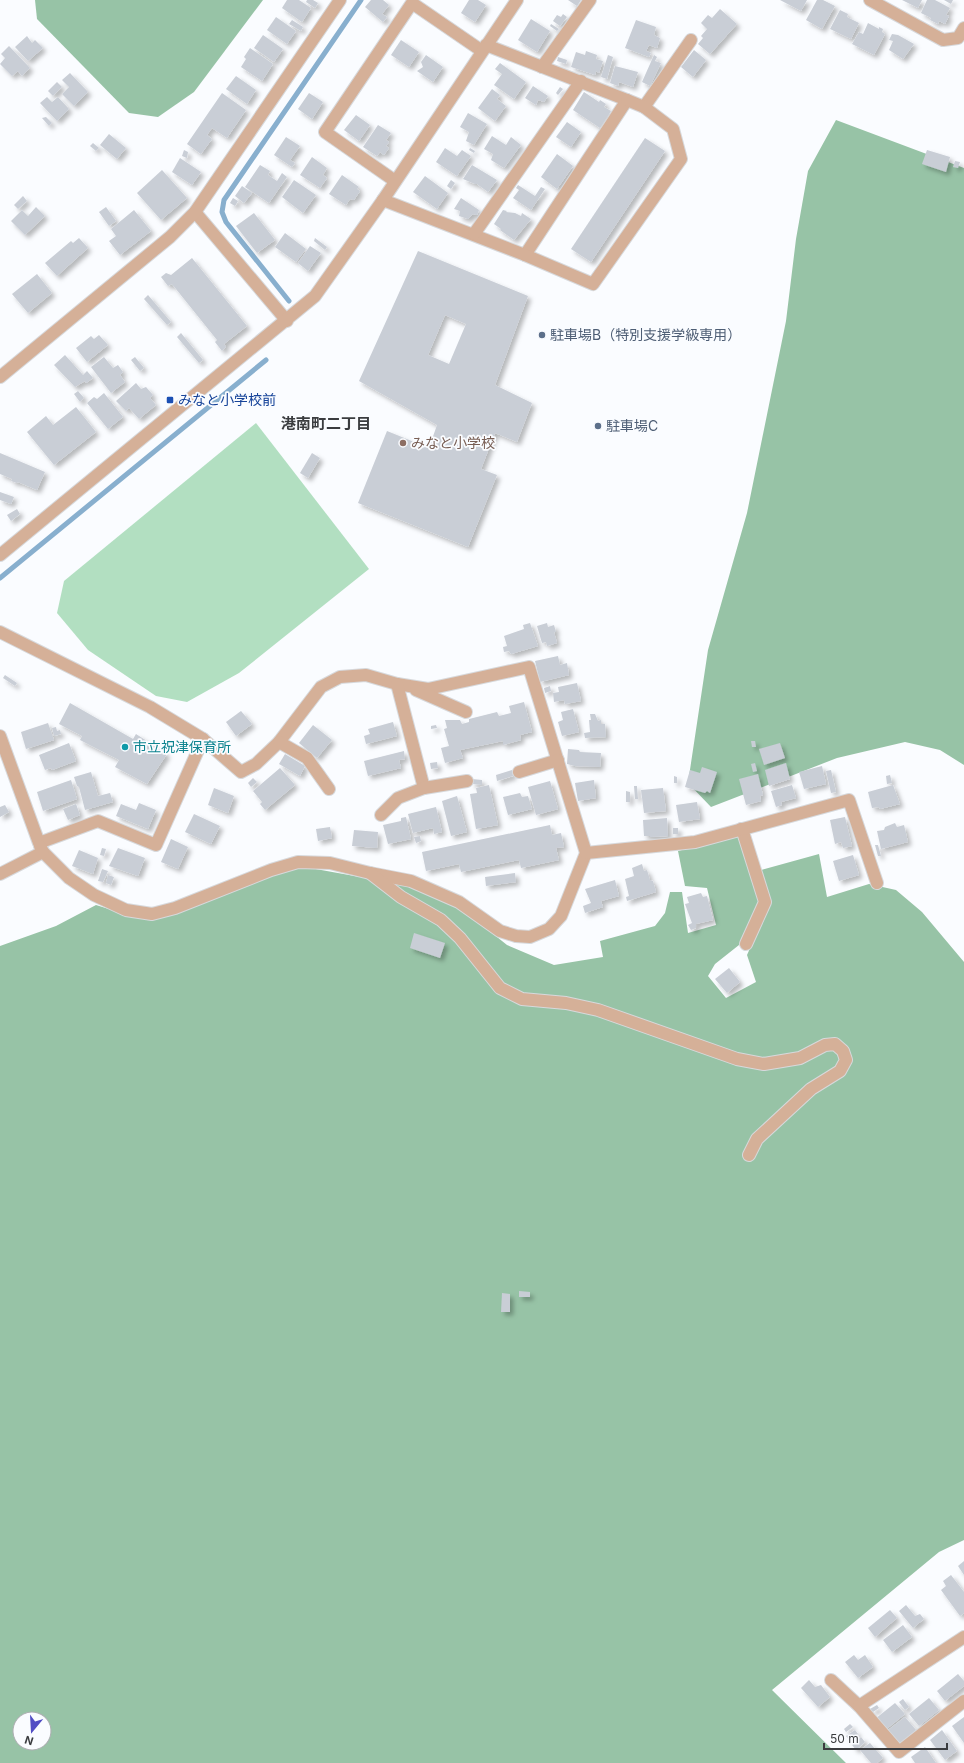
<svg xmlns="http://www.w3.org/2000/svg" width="964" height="1763" font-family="Inter,'Noto Sans JP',sans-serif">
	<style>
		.green { fill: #b2dfc1 }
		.forest { fill: #97c3a6; fill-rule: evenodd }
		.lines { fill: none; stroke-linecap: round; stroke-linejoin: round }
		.stream { stroke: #88afce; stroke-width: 5 }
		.building { fill: #c9ced6; fill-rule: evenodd; filter: url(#shadow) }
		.minor-casing { stroke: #d7d9dc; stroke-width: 14 }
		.minor { stroke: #d5b098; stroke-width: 12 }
		.service-dot { fill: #5c6f8a; stroke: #fafcff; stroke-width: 1.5 }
		.transit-dot { fill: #1a4fb4; stroke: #fafcff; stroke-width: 1.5 }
		.education-dot { fill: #8d6e63; stroke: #fafcff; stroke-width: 1.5 }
		.culture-dot { fill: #0f9aa8; stroke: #fafcff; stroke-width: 1.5 }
		.labels { text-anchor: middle; stroke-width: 3.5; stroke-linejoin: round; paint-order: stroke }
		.service-label { font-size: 14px; fill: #4e5e75; stroke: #fafcff; text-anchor: start }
		.transit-label { font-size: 14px; fill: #164399; stroke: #fafcff; text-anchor: start }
		.education-label { font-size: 14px; fill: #785e54; stroke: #fafcff; text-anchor: start }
		.culture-label { font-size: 14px; fill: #0d838f; stroke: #fafcff; text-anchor: start }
		.neighbourhood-label { font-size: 15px; font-weight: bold; fill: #3a3c3f; stroke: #fafcff }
	</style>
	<defs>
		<filter id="shadow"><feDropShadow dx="3.5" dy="3.5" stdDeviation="2" flood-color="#0004"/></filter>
	</defs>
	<rect width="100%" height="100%" fill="#fafcff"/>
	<!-- green -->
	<path class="green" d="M256,423L369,569L239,673L187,702L156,696L88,650L57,613L64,581Z"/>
	<!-- forest -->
	<g class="forest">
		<path d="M35,0H263L194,92L158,117L129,113L37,19Z"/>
		<path d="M836,120L964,168V765L940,750L905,742L837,758L711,807L688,783L708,650L747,513L786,321L796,239L808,171Z"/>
		<path d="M738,835L761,899L739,945L715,964L708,976L726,998L756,982L747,955L770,904L761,870L819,854L827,897L869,884L896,890L922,912L964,962V1540L939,1552L772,1690L846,1763H0V946L56,926L96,905L138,918H157L299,866L410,886L457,905L507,945L554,965L603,957L600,941L655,926L665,913L670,892H682L688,933L716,925L707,888L685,886L678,851ZM20,1719H44V1743H20Z"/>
	</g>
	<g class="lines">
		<!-- stream -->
		<g class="stream">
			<path d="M289,301L226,222L222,212L224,200L361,0"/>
			<path d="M0,578L266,360"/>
		</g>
	</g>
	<!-- building -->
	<g class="building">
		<path d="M287,0H299L311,8L302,22L282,8Z"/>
		<path d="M307,0H313L318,3L315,8L306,2Z"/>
		<path d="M371,0H383L389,5L382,14L387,17L383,22L365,7Z"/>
		<path d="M469,0H478L486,5L475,22L461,13Z"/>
		<path d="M568,0H581L577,6Z"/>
		<path d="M780,0H807L801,11Z"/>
		<path d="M817,0H823L835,6L822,29L806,20Z"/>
		<path d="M902,0H922L918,8Z"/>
		<path d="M927,0H935L950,8L946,15L949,16L945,24L939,21L938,24L930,20L931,18L921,13Z"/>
		<path d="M944,0H953L951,4Z"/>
		<path d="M720,9L737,24L710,54L698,44L703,38L701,36L707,29L701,23L708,15L712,18Z"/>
		<path d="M840,10L848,14L847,17L859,23L851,39L830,29Z"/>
		<path d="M563,14L567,17L560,26L553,21L557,15L561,17Z"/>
		<path d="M276,17L296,31L287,44L267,30Z"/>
		<path d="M531,19L550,31L537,52L518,40Z"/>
		<path d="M292,20L303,27L301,31L289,24Z"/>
		<path d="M636,20L656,27L654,35L660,38L657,48L649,45L646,51L651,53L649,57L625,48Z"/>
		<path d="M868,23L879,29V27L883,29L882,32L885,34L874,55L852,44L859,32L863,34Z"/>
		<path d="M551,24L559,29L557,31L550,26Z"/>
		<path d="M892,34L898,35L914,44L903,59L889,50L893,41L889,40Z"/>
		<path d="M263,35L283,49L274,62L254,48Z"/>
		<path d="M27,36L32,43L35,40L43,48L28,61L15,47Z"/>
		<path d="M401,40L419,52L409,67L391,55Z"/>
		<path d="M9,46L30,68L22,76L18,71L12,76L0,64L5,58L1,54Z"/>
		<path d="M250,48L273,64L262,81L241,67L246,59L244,57Z"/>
		<path d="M694,50L706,60L693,77L681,67Z"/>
		<path d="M586,51L597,55L596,59L603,61L599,73L596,71L595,75L571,67L576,52L585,55Z"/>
		<path d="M426,55L443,67L433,82L417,71L423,67L421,62Z"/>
		<path d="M608,55L613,57L607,79L601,77Z"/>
		<path d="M654,55L657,57L655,61L661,63L650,86L642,82Z"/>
		<path d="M558,57L567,60L566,64L557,61Z"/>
		<path d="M500,63L526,82L514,99L494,85L502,74L495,69Z"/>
		<path d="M615,66L638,72L633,87L619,82L618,86L610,83Z"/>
		<path d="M70,73L88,92L74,106L62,94L69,87L62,80Z"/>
		<path d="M236,76L256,90L247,104L226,89Z"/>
		<path d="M57,82L62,87L53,96L48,91Z"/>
		<path d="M533,86L548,96L544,102L538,100L536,105L525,98Z"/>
		<path d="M560,87L563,89L558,95L556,93Z"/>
		<path d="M492,89L500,95L497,99L506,106L495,121L478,108Z"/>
		<path d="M584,92L599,102L600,100L606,104L604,107L611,111L600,128L573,110Z"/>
		<path d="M222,93L246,110L227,138L212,128L207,135L212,139L201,154L187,144Z"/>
		<path d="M309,93L323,102L312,119L298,109Z"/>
		<path d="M47,97L52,102L58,97L69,109L57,121L40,103Z"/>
		<path d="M468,113L487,124L474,145L466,141L469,132L460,127Z"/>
		<path d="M356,115L370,125L359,141L344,130Z"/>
		<path d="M46,117L52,123L49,126L42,118Z"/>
		<path d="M567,122L581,132L571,147L556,137Z"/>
		<path d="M378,125L391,133L386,140L389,142L386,146L389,148L384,155L380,152L377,156L363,147Z"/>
		<path d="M109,134L126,148L117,159L100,145Z"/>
		<path d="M492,136L506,145L511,137L521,145L504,168L491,160L493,154L484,149Z"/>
		<path d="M286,137L300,146L290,160L295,163L292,167L274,155Z"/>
		<path d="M645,138L665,151L591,262L571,249Z"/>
		<path d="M93,143L99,148L96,151L90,146Z"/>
		<path d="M445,148L457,156L462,150L471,156L457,176L436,162Z"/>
		<path d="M470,148L475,151L474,153L469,150Z"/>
		<path d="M184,150L188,152L187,158L182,156Z"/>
		<path d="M927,150L950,157L946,172L922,164Z"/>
		<path d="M557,154L573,166L557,189L541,177Z"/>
		<path d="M312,157L327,168L323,175L327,178L320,188L300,175Z"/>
		<path d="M180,158L201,172L192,185L172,172Z"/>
		<path d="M955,161L960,162L958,168L953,167Z"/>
		<path d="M260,165L270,171L268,175L277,181L282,173L287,177L269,203L245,187Z"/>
		<path d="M472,165L497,180L488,192L477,184H475L463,179Z"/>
		<path d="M162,170L187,198L161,220L137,193Z"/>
		<path d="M342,175L359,187L357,189L360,191L354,200L350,199L346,205L329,194Z"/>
		<path d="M425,176L448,193L437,209L413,192Z"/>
		<path d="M294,180L316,195L303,213L282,197Z"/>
		<path d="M451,180L455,183L451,189L447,186Z"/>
		<path d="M518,185L535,196L541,187L545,189L531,210L513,198L519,190L516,188Z"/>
		<path d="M242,186L252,193L244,203L235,196Z"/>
		<path d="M23,196L27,201L18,209L14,205Z"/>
		<path d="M233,198L238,201L235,206L230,203Z"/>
		<path d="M461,198L479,210L477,215L473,214L468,219L459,216L460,211L454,209Z"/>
		<path d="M36,207L45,216L25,235L11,221L22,210L28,216Z"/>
		<path d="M106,207L116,221L109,226L99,212Z"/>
		<path d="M134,210L151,231L120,255L109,241L116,236L111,229Z"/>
		<path d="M503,210L507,211L506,212L515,213L521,216L522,213L531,219L514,240L500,230L501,229L494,224Z"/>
		<path d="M254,213L275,240L257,253L236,226Z"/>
		<path d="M285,233L306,249L296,262L275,247Z"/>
		<path d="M79,238L88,248L57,276L45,263L71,241L73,243Z"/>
		<path d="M315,238L327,247L325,250L314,241Z"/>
		<path d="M310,246L321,253L308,271L298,263Z"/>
		<path d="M418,251L528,296L495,385L532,403L517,442L495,433L481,469L497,475L468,547L358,503L387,431L429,448L437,425L359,381ZM445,315L466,324L449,364L428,355Z"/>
		<path d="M192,258L247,326L224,344L226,347L222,351L215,342L217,340L172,284L168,286L161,277L166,273L171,275Z"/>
		<path d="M37,274L52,293L28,313L12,294Z"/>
		<path d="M148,295L171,322L167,325L144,299Z"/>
		<path d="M181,333L203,360L199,363L177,337Z"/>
		<path d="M99,335L108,345L87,362L76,348L91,336L94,339Z"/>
		<path d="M65,355L83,375L87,371L93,378L86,383L85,381L75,387L54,365Z"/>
		<path d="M104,357L113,368L118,365L123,372L120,375L125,382L111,393L91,367Z"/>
		<path d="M135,357L144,368L140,371L131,360Z"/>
		<path d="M136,383L141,389L146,387L153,395L150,398L156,405L139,419L129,408L126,411L116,401Z"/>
		<path d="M78,391L84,398L80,402L74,394Z"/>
		<path d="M104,393L123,417L108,429L87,403L94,397L97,399Z"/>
		<path d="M76,407L96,432L54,465L27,432L46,416L53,425Z"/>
		<path d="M0,453L45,472L37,490L18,482L17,483L11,481L12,479L0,474Z"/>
		<path d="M312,453L320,458L308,478L300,473Z"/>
		<path d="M0,492L14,497L11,504L0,500Z"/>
		<path d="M17,509L20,514L11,521L7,515Z"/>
		<path d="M530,623L538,646L511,654L509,651L504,652L503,647L507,646L504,636L524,629L523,625Z"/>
		<path d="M547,623L548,627L554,625L556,632H554L557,643L547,646L546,642L542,643L537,626Z"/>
		<path d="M558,656L560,665L567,663L569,675L540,682L535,661Z"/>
		<path d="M5,675L17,683L15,686L3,678Z"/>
		<path d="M577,683L581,701L565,704L564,700L554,702L553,693L559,692L558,687Z"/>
		<path d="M550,686L551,691L545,693L544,688Z"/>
		<path d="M524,702L532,732L520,735L521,740L503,745V741L460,750L463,758L445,763L441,748L449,746L444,729L447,728L445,720H460L462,724L469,722V719L497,712L499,716L511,713L509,706Z"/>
		<path d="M70,703L133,739L136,734L167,754L147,784L115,767L119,760L80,740L82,736L59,724Z"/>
		<path d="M573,709L579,732L562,736L558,722L563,720L561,712Z"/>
		<path d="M241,711L252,724L236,736L226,722Z"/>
		<path d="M590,714H595L598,721L601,720V724H605L606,737L585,738L584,733L590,732L589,720H591Z"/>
		<path d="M393,722L397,736L366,744L364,736L370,734L368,729Z"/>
		<path d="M48,723L54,740L26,749L21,732Z"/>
		<path d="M313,725L332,740L317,758L299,743Z"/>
		<path d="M436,725L437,728L431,729V726Z"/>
		<path d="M56,727L57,731L60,730L61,734L54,736L52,728Z"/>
		<path d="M751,741H755L756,747H752Z"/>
		<path d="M69,743L76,761L52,770L51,768L45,770L39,755Z"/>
		<path d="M780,743L785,758L764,765L759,749Z"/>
		<path d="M568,749L579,750L580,752L601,753L600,767L575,766L567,764Z"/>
		<path d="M404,751L405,759L399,760L401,768L368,776L364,761Z"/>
		<path d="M285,754L305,766L300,776L279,764Z"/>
		<path d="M437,762L438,768L431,769L430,763Z"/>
		<path d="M755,763L757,771L753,772L751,764Z"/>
		<path d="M786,763L790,779L769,786L765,770Z"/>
		<path d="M822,766L826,784L804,789L799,772Z"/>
		<path d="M702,767L717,772L710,793L707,791L705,793L685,787L690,770L700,773Z"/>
		<path d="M280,768L295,785L265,810L260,804L262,802L253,791Z"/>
		<path d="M512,770L513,776L497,781L496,775Z"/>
		<path d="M831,770L836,792L831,793L826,771Z"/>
		<path d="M91,772L98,796L110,793L113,802L85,810L79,787L77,786L74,777Z"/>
		<path d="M758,774L763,795L760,796L761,801L746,805L739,779Z"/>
		<path d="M890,775L892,783L887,784L886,776Z"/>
		<path d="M674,776L677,777V783H674Z"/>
		<path d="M253,778L257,782L251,787L248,783Z"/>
		<path d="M472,779L482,780V785L472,784Z"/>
		<path d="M71,780L77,799L43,811L37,792Z"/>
		<path d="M594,780L596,798L578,801L575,783Z"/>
		<path d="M550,781L558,809L536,815L528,787Z"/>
		<path d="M489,785L498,825L476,829L470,794L477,793L476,788Z"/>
		<path d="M792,785L796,798L781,802L782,805L776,807L771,791Z"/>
		<path d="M893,785L900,804L880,809L879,807L872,808L868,792Z"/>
		<path d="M634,786H637L638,799H635Z"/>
		<path d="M214,788L234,796L228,813L208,805Z"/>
		<path d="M663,788L666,811L644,813L641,790Z"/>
		<path d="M626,791L630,792V802H626Z"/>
		<path d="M520,793L522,797L528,796L532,809L508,815L503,797Z"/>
		<path d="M457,796L467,832L451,836L442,801Z"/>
		<path d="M697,802L700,819L679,822L676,805Z"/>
		<path d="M139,803L156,810L148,829L116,816L121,804L136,810Z"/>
		<path d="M76,804L80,815L68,820L63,809Z"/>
		<path d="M5,805L9,812L0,817V807Z"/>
		<path d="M436,807L442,832L434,834L433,828L413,833L408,814Z"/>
		<path d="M194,814L220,826L211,844L185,832Z"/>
		<path d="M406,817L411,839L388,844L383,825L401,821V818Z"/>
		<path d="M845,817L852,846L843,848L841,842L835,844L830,820Z"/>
		<path d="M667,818L668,836L650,837V836H644L643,820Z"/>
		<path d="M895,823L897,827L904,825L908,842L881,849L877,831L884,830L885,827Z"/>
		<path d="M550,825L552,835L561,833L564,847L556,848L559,860L521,868L519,860L461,872L459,864L426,871L422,852Z"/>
		<path d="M330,827L332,838L318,841L316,829Z"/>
		<rect x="673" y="828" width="5" height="6"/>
		<path d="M354,830L378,832L377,848L352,846Z"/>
		<path d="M420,836L421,841L416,843L414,837Z"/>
		<path d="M171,839L188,847L178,869L161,862Z"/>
		<path d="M875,845H878L881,856H878Z"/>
		<path d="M102,848L106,849L104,856L100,855Z"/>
		<path d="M118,848L145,858L138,876L109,866Z"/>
		<path d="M79,850L98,858L93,874L72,866Z"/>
		<path d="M853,855L859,875L839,881L833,861Z"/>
		<path d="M642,864L644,871L647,870L650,880L653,881L656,892L627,901L626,897L629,896L625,879L634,876L632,868Z"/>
		<path d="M102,869L108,871L103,882L98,881Z"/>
		<path d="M515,873L516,882L486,886L485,877Z"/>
		<path d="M108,875L114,877L111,885L106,883Z"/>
		<path d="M615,880L619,896L601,901L603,907L585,913L583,906L591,903L585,889Z"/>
		<path d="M701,893L703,897L707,896L713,920L696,924V928L691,930L688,925L692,923L685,904L689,903L687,897Z"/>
		<path d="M414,933L445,943L440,958L410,948Z"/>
		<path d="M729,968L740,982L727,993L715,979Z"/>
		<path d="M519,1291L530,1292V1297H519Z"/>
		<path d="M502,1293L510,1294V1312H501Z"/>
		<path d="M964,1561V1575L958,1566Z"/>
		<path d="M951,1575L964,1592V1613L960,1616L941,1590L946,1586L943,1581Z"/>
		<path d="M906,1605L915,1616L920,1614L924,1619L913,1628L899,1611Z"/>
		<path d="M890,1610L897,1618L875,1637L868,1628Z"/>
		<path d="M903,1625L912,1637L892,1652L883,1640Z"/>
		<path d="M854,1655L858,1660L865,1655L873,1667L858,1678L845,1662Z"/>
		<path d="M958,1674L964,1681V1686L945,1701L937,1691Z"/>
		<path d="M809,1680L815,1687L821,1685L830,1697L818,1707L801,1688Z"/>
		<path d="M929,1698L939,1710L919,1726L909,1714Z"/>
		<path d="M903,1699L909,1707L905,1710L899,1702Z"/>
		<path d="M895,1703L905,1714L884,1731L875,1719Z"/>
		<path d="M877,1705L879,1708L873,1712L870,1709Z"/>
		<path d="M905,1717L916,1730L899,1744L887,1731Z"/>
		<path d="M964,1717V1743L952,1726Z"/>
		<path d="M850,1724L853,1727L846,1732L844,1729Z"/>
		<path d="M855,1730L858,1734L849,1740L846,1736Z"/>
		<path d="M942,1730L957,1751L945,1760L930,1740Z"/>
		<path d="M861,1737L865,1742L856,1750L852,1745Z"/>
		<path d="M870,1743L883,1758L877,1763H871L860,1750Z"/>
		<path d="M925,1747L936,1763H915L911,1757Z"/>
	</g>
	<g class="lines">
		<defs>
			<g id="minor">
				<path d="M870,0L943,40L958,38L964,28"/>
				<path d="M486,45L627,100L525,255"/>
				<path d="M542,67L590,0"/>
				<path d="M644,107L691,40"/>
				<path d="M395,181L325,132L412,3L482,51"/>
				<path d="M383,200L525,255L593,284L681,159L673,129L644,107L627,100"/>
				<path d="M195,212L287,321"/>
				<path d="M474,234L581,81"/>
				<path d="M0,377L170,237L195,212L340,0"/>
				<path d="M0,555L315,296L383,200L517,0"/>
				<path d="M0,632L150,707L203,739L241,772L256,764L279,742L321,687L340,677L366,675L397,684L428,689L529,667L586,853L561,916L549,929L530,937L516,936L500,931L459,902L411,881L370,873"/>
				<path d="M397,684L424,788"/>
				<path d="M416,690L466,712"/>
				<path d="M0,736L39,843L98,821L156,845L203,739"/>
				<path d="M279,742L307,758L329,789"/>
				<path d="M519,772L558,760"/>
				<path d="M381,815L398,798L424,788L467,781"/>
				<path d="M741,829L743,832L765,902L746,944"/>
				<path d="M43,852L69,878L94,895L126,910L152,914L175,908L271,870L298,862L330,863L370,873L401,897L441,920L460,938L500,988L522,999L566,1003L598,1010L737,1059L764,1064L800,1058L825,1045L835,1044L843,1051L846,1060L840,1071L811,1089L757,1139L749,1155"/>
				<path d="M586,853L695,842L849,800L877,883"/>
				<path d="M0,874L43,852L40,846"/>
				<path d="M831,1680L859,1706L899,1752L964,1701"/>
				<path d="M859,1706L964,1637"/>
			</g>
		</defs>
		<!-- minor casing -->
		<use href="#minor" class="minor-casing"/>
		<!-- minor -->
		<use href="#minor" class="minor"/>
	</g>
	<!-- markers -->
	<g class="service-dot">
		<circle cx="542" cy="335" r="4"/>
		<circle cx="598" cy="426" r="4"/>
	</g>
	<rect class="transit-dot" x="166" y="396" width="8" height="8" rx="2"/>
	<circle class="education-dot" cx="403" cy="443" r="4"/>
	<circle class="culture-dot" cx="125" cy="747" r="4"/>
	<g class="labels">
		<!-- service labels -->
		<g class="service-label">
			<text x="550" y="340">駐車場B（特別支援学級専用）</text>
			<text x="606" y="431">駐車場C</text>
		</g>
		<!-- transit labels -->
		<g class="transit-label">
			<text x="178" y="405">みなと小学校前</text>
		</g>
		<!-- education labels -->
		<g class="education-label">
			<text x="411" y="448">みなと小学校</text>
		</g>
		<!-- culture labels -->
		<g class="culture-label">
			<text x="133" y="752">市立祝津保育所</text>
		</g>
		<!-- neighbourhood labels -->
		<g class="neighbourhood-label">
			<text x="326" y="429">港南町二丁目</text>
		</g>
	</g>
	<!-- north arrow -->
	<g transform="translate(32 1731) rotate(198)"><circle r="19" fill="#fafcff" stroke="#adafb2"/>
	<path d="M0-3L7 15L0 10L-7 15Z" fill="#514dc4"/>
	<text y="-6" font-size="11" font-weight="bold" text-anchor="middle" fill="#3a3c3f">N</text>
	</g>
	<!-- scale -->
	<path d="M824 1743v6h123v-6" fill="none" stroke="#3a3c3f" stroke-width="2"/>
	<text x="830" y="1743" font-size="12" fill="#3a3c3f" stroke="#fafcff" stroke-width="3" paint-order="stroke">50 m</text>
</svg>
